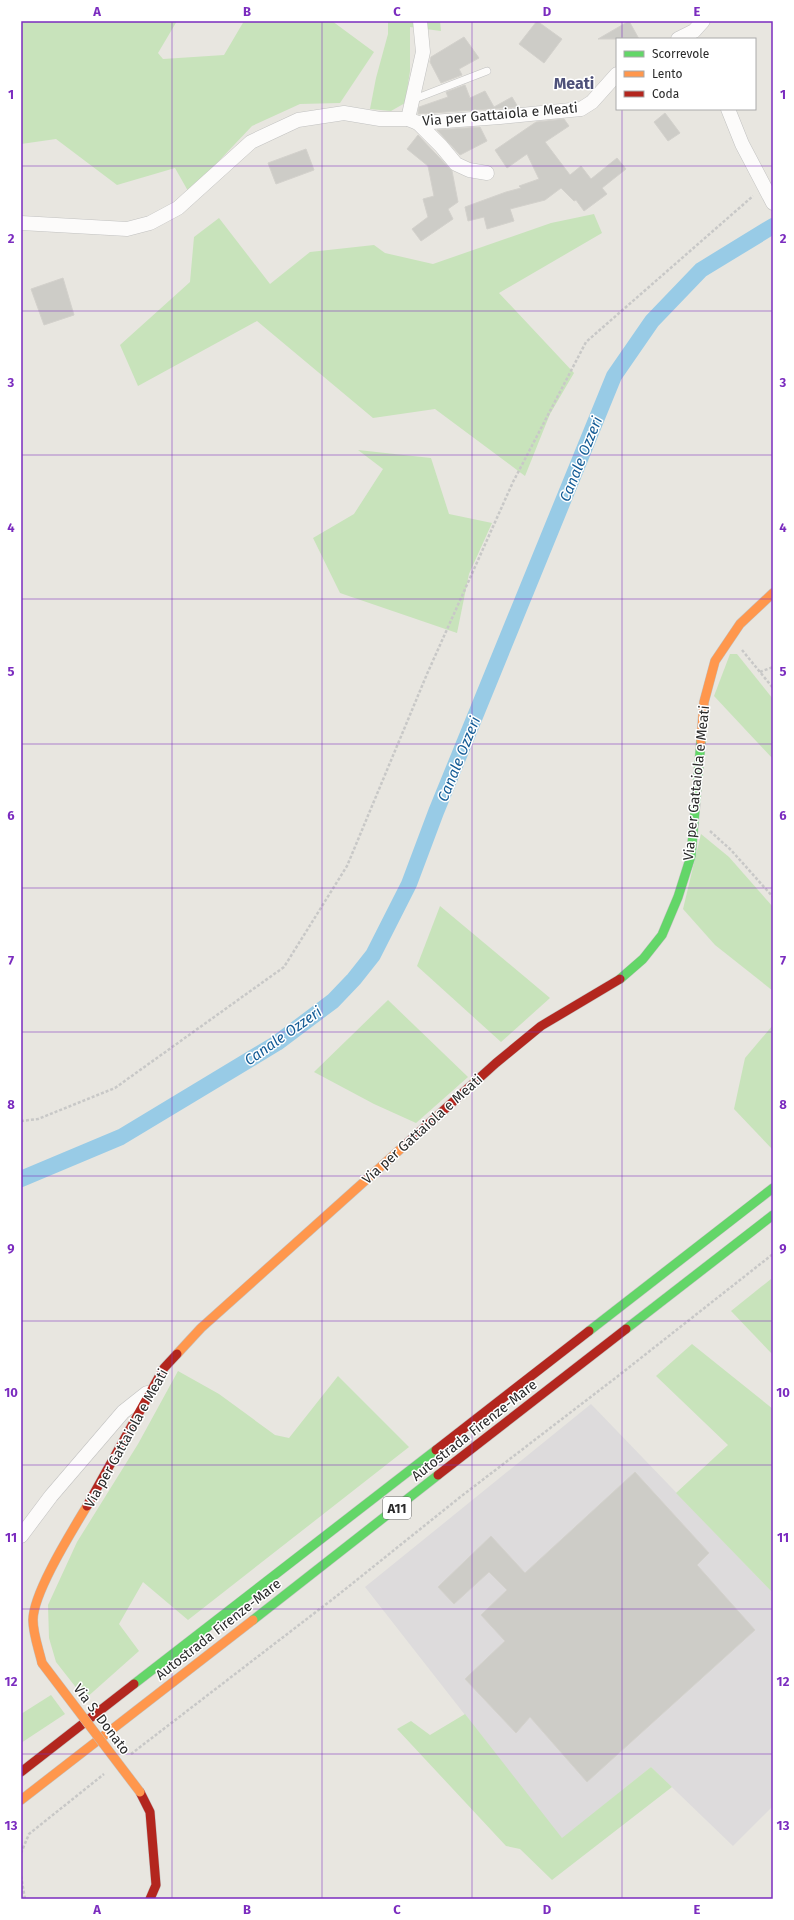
<svg xmlns="http://www.w3.org/2000/svg" width="794" height="1920" font-family="'Fira Sans',sans-serif">
	<style>
		.industrial { fill: #dddbdc }
		.green { fill: #c8e3bb }
		.lines { fill: none; stroke-linecap: round; stroke-linejoin: round }
		.canal { stroke: #98cbe6; stroke-width: 16 }
		.building { fill: #cdccc7; stroke: #d3d1cc }
		.lane-casing { stroke: #c2c2c1; stroke-width: 8 }
		.street-casing { stroke: #c2c2c1; stroke-width: 15 }
		.fast-casing { stroke: #c2c2c1; stroke-width: 10 }
		.slow-casing { stroke: #c2c2c1; stroke-width: 10 }
		.jam-casing { stroke: #c2c2c1; stroke-width: 10 }
		.path { stroke: #c8c8c7; stroke-width: 2.5; stroke-dasharray: 3 2; stroke-linecap: butt }
		.lane { stroke: #fcfbfa; stroke-width: 7 }
		.street { stroke: #fcfbfa; stroke-width: 14 }
		.fast { stroke: #63d668; stroke-width: 9 }
		.slow { stroke: #ff974d; stroke-width: 9 }
		.jam { stroke: #b3261e; stroke-width: 9 }
		.slow-bridge-casing { stroke: #c2c2c1; stroke-width: 10; stroke-linecap: butt }
		.slow-bridge { stroke: #ff974d; stroke-width: 9 }
		.grid { fill: none; stroke: #7b2cbf; stroke-width: 1; stroke-opacity: 0.55 }
		.labels { text-anchor: middle; stroke-width: 3; stroke-linejoin: round; paint-order: stroke }
		.shield { fill: #fff; stroke: #6b6b6b; stroke-width: 1 }
		.shield-label { font-size: 13px; font-weight: bold; fill: #2b2b2b }
		.street-label { font-size: 14px; fill: #2b2b2b; stroke: #fff }
		.water-label { font-size: 15px; font-style: italic; fill: #145c96; stroke: #fff }
		.quarter-label { font-size: 16px; font-weight: bold; fill: #4d5079; stroke: #fff }
		.neatline { fill: none; stroke: #7b2cbf; stroke-width: 1.5 }
		.grid-label { font-size: 13px; text-anchor: middle; font-weight: bold; fill: #7b2cbf }
	</style>
	<rect width="100%" height="100%" fill="#e8e6e0"/>
	<!-- industrial -->
	<path class="industrial" d="M591,1404L773,1593V1806L733,1846L651,1767L562,1839L365,1587Z"/>
	<!-- green -->
	<g class="green">
		<path d="M21,21H177L158,53L163,59L224,55L244,21H332L374,52L340,103L300,104L252,126L199,182L188,191L175,168L117,185L56,139L21,144Z"/>
		<path d="M388,21H440L441,31L410,27V71L405,103L391,111L370,109L376,78L388,34Z"/>
		<path d="M594,214L602,233L499,293L574,373L550,414L525,476L435,409L373,418L257,321L138,386L120,345L190,282L194,237L219,218L270,284L310,252L374,245L385,253L433,264L551,223Z"/>
		<path d="M358,450L431,458L449,514L492,523L469,574L457,633L340,593L313,538L354,514L383,469Z"/>
		<path d="M730,654H737L773,699V759L714,696Z"/>
		<path d="M701,834L729,857L773,907V991L715,945L683,909Z"/>
		<path d="M440,906L550,998L501,1042L417,966Z"/>
		<path d="M388,1000L468,1077L416,1123L374,1104L314,1072Z"/>
		<path d="M773,1025V1150L734,1109L745,1058Z"/>
		<path d="M771,1279L773,1281V1355L731,1311Z"/>
		<path d="M692,1344L773,1409V1593L676,1493L728,1445L656,1376Z"/>
		<path d="M178,1371L219,1394L275,1435L289,1438L338,1376L409,1447L188,1620L143,1582L119,1624L139,1651L85,1699L56,1662L49,1638L48,1605L77,1542L138,1444Z"/>
		<path d="M51,1695L65,1714L21,1743V1714Z"/>
		<path d="M465,1714L562,1838L651,1767L672,1787L552,1880L520,1849L506,1846L397,1729L411,1721L430,1735Z"/>
	</g>
	<g class="lines">
		<!-- canal -->
		<path class="canal" d="M21,1179L121,1137L277,1043L333,1001L354,979L373,955L409,884L436,812L614,376L652,321L701,270L773,226"/>
	</g>
	<!-- building -->
	<g class="building">
		<path d="M537,21L562,39L544,63L519,44Z"/>
		<path d="M629,21L639,39H598Z"/>
		<path d="M464,37L479,58L459,69L462,75L441,83L430,62L431,57Z"/>
		<path d="M465,85L470,98L485,91L494,107L512,97L518,107L418,114L419,107L448,97L446,92Z"/>
		<path d="M665,113L680,133L668,141L654,122Z"/>
		<path d="M564,119L569,126L545,142L570,175L581,166L591,179L617,158L626,169L602,188L607,194L584,211L576,200L574,201L561,188L545,200L510,209L514,221L487,229L484,217L468,221L465,207L506,192L521,188L519,186L539,179L527,154L507,168L495,150L536,122Z"/>
		<path d="M480,127L487,141L460,155L437,130Z"/>
		<path d="M418,135L452,171L458,202L448,209L453,219L421,241L412,229L428,217L423,199L434,196L428,166L407,149Z"/>
		<path d="M306,149L314,170L276,184L268,163Z"/>
		<path d="M63,278L74,315L44,325L31,289Z"/>
		<path d="M635,1472L709,1553L697,1565L755,1630L587,1782L530,1717L516,1733L465,1679L505,1641L481,1615L507,1590L489,1572L454,1604L438,1587L491,1536L525,1573Z"/>
	</g>
	<g class="lines">
		<defs>
			<path id="lane" d="M412,100L487,71"/>
			<g id="street">
				<path d="M678,39L694,31L703,21"/>
				<path d="M728,109L742,144L773,203"/>
				<path d="M408,119L423,52L420,21"/>
				<path d="M418,123L441,146L456,164L469,170L487,173"/>
				<path d="M21,223L127,229L150,223L178,208L251,142L298,120L344,113L380,119H408L418,123L500,117L581,109L592,102L617,74"/>
				<path d="M21,1536L51,1496L123,1412L147,1393"/>
			</g>
			<g id="fast">
				<path d="M620,979L643,959L662,935L678,897L691,856L701,741"/>
				<path d="M626,1329L773,1215"/>
				<path d="M589,1331L773,1188"/>
				<path d="M253,1620L438,1475"/>
				<path d="M134,1684L436,1450"/>
			</g>
			<g id="slow">
				<path d="M701,741L704,702L715,661L740,624L773,593"/>
				<path d="M177,1354L201,1328L405,1145"/>
				<path d="M42,1663C39,1650 33,1634 33,1620C33,1593 72,1531 87,1506"/>
				<path d="M21,1800L253,1620"/>
			</g>
			<g id="jam">
				<path d="M405,1145L496,1063L541,1026L620,979"/>
				<path d="M436,1450L589,1331"/>
				<path d="M438,1475L626,1329"/>
				<path d="M87,1506L164,1368L177,1354"/>
				<path d="M21,1772L134,1684"/>
				<path d="M140,1792L150,1812L156,1885L150,1899"/>
			</g>
		</defs>
		<!-- lane casing -->
		<use href="#lane" class="lane-casing"/>
		<!-- street casing -->
		<use href="#street" class="street-casing"/>
		<!-- fast casing -->
		<use href="#fast" class="fast-casing"/>
		<!-- slow casing -->
		<use href="#slow" class="slow-casing"/>
		<!-- jam casing -->
		<use href="#jam" class="jam-casing"/>
		<!-- path -->
		<g class="path">
			<path d="M742,650L773,688"/>
			<path d="M760,672L773,667"/>
			<path d="M710,831L731,850L773,897"/>
			<path d="M21,1121L38,1119L115,1088L284,967L347,866L427,674L513,482L586,342L753,196"/>
			<path d="M131,1754L338,1595L459,1498L618,1376L773,1254"/>
			<path d="M21,1853L29,1834L104,1774"/>
			<path d="M21,1876L25,1899"/>
		</g>
		<!-- lane -->
		<use href="#lane" class="lane"/>
		<!-- street -->
		<use href="#street" class="street"/>
		<!-- fast -->
		<use href="#fast" class="fast"/>
		<!-- slow -->
		<use href="#slow" class="slow"/>
		<!-- jam -->
		<use href="#jam" class="jam"/>
		<defs>
			<path id="slow-bridge" d="M42,1663L140,1792"/>
		</defs>
		<!-- slow-bridge casing -->
		<use href="#slow-bridge" class="slow-bridge-casing"/>
		<!-- slow-bridge -->
		<use href="#slow-bridge" class="slow-bridge"/>
	</g>
	<!-- grid -->
	<path class="grid" d="M172,21V1899M322,21V1899M472,21V1899M622,21V39M622,109V1899M21,166H773M21,311H773M21,455H773M21,599H773M21,744H773M21,888H773M21,1032H773M21,1176H773M21,1321H773M21,1465H773M21,1609H773M21,1754H773"/>
	<g class="labels">
		<!-- shield labels -->
		<rect class="shield" x="383" y="1497" width="28" height="22" rx="3"/>
		<g class="shield-label">
			<text x="397" y="1513">A11</text>
		</g>
		<!-- street labels -->
		<g class="street-label">
			<text transform="translate(500 114) rotate(-5)" y="5">Via per Gattaiola e Meati</text>
			<text transform="translate(696 783) rotate(-84)" y="5">Via per Gattaiola e Meati</text>
			<text transform="translate(422 1129) rotate(-42)" y="5">Via per Gattaiola e Meati</text>
			<text transform="translate(474 1430) rotate(-38)" y="5">Autostrada Firenze-Mare</text>
			<text transform="translate(126 1438) rotate(-61)" y="5">Via per Gattaiola e Meati</text>
			<text transform="translate(218 1629) rotate(-38)" y="5">Autostrada Firenze-Mare</text>
			<text transform="translate(102 1719) rotate(53)" y="5">Via S. Donato</text>
		</g>
		<!-- water labels -->
		<g class="water-label">
			<text transform="translate(581 459) rotate(-68)" y="5">Canale Ozzeri</text>
			<text transform="translate(459 759) rotate(-68)" y="5">Canale Ozzeri</text>
			<text transform="translate(283 1036) rotate(-35)" y="5">Canale Ozzeri</text>
		</g>
		<!-- quarter labels -->
		<g class="quarter-label">
			<text x="574" y="89">Meati</text>
		</g>
	</g>
	<!-- border -->
	<rect width="794" height="1920" fill="none" stroke="#ffffff" stroke-width="44"/>
	<!-- legend -->
	<rect x="616" y="38" width="140" height="72" fill="#ffffff" stroke="#aaaaaa"/>
	<rect x="624" y="51" width="20" height="6" fill="#63d668" stroke="#aaaaaa"/>
	<text x="652" y="58" font-size="12" fill="#2b2b2b">Scorrevole</text>
	<rect x="624" y="71" width="20" height="6" fill="#ff974d" stroke="#aaaaaa"/>
	<text x="652" y="78" font-size="12" fill="#2b2b2b">Lento</text>
	<rect x="624" y="91" width="20" height="6" fill="#b3261e" stroke="#aaaaaa"/>
	<text x="652" y="98" font-size="12" fill="#2b2b2b">Coda</text>
	<rect x="22" y="22" width="750" height="1876" class="neatline"/>
	<g class="grid-label">
		<text x="97" y="16">A</text>
		<text x="247" y="16">B</text>
		<text x="397" y="16">C</text>
		<text x="547" y="16">D</text>
		<text x="697" y="16">E</text>
		<text x="11" y="99">1</text>
		<text x="783" y="99">1</text>
		<text x="11" y="243">2</text>
		<text x="783" y="243">2</text>
		<text x="11" y="387">3</text>
		<text x="783" y="387">3</text>
		<text x="11" y="532">4</text>
		<text x="783" y="532">4</text>
		<text x="11" y="676">5</text>
		<text x="783" y="676">5</text>
		<text x="11" y="820">6</text>
		<text x="783" y="820">6</text>
		<text x="11" y="965">7</text>
		<text x="783" y="965">7</text>
		<text x="11" y="1109">8</text>
		<text x="783" y="1109">8</text>
		<text x="11" y="1253">9</text>
		<text x="783" y="1253">9</text>
		<text x="11" y="1397">10</text>
		<text x="783" y="1397">10</text>
		<text x="11" y="1542">11</text>
		<text x="783" y="1542">11</text>
		<text x="11" y="1686">12</text>
		<text x="783" y="1686">12</text>
		<text x="11" y="1830">13</text>
		<text x="783" y="1830">13</text>
		<text x="97" y="1914">A</text>
		<text x="247" y="1914">B</text>
		<text x="397" y="1914">C</text>
		<text x="547" y="1914">D</text>
		<text x="697" y="1914">E</text>
	</g>
</svg>
